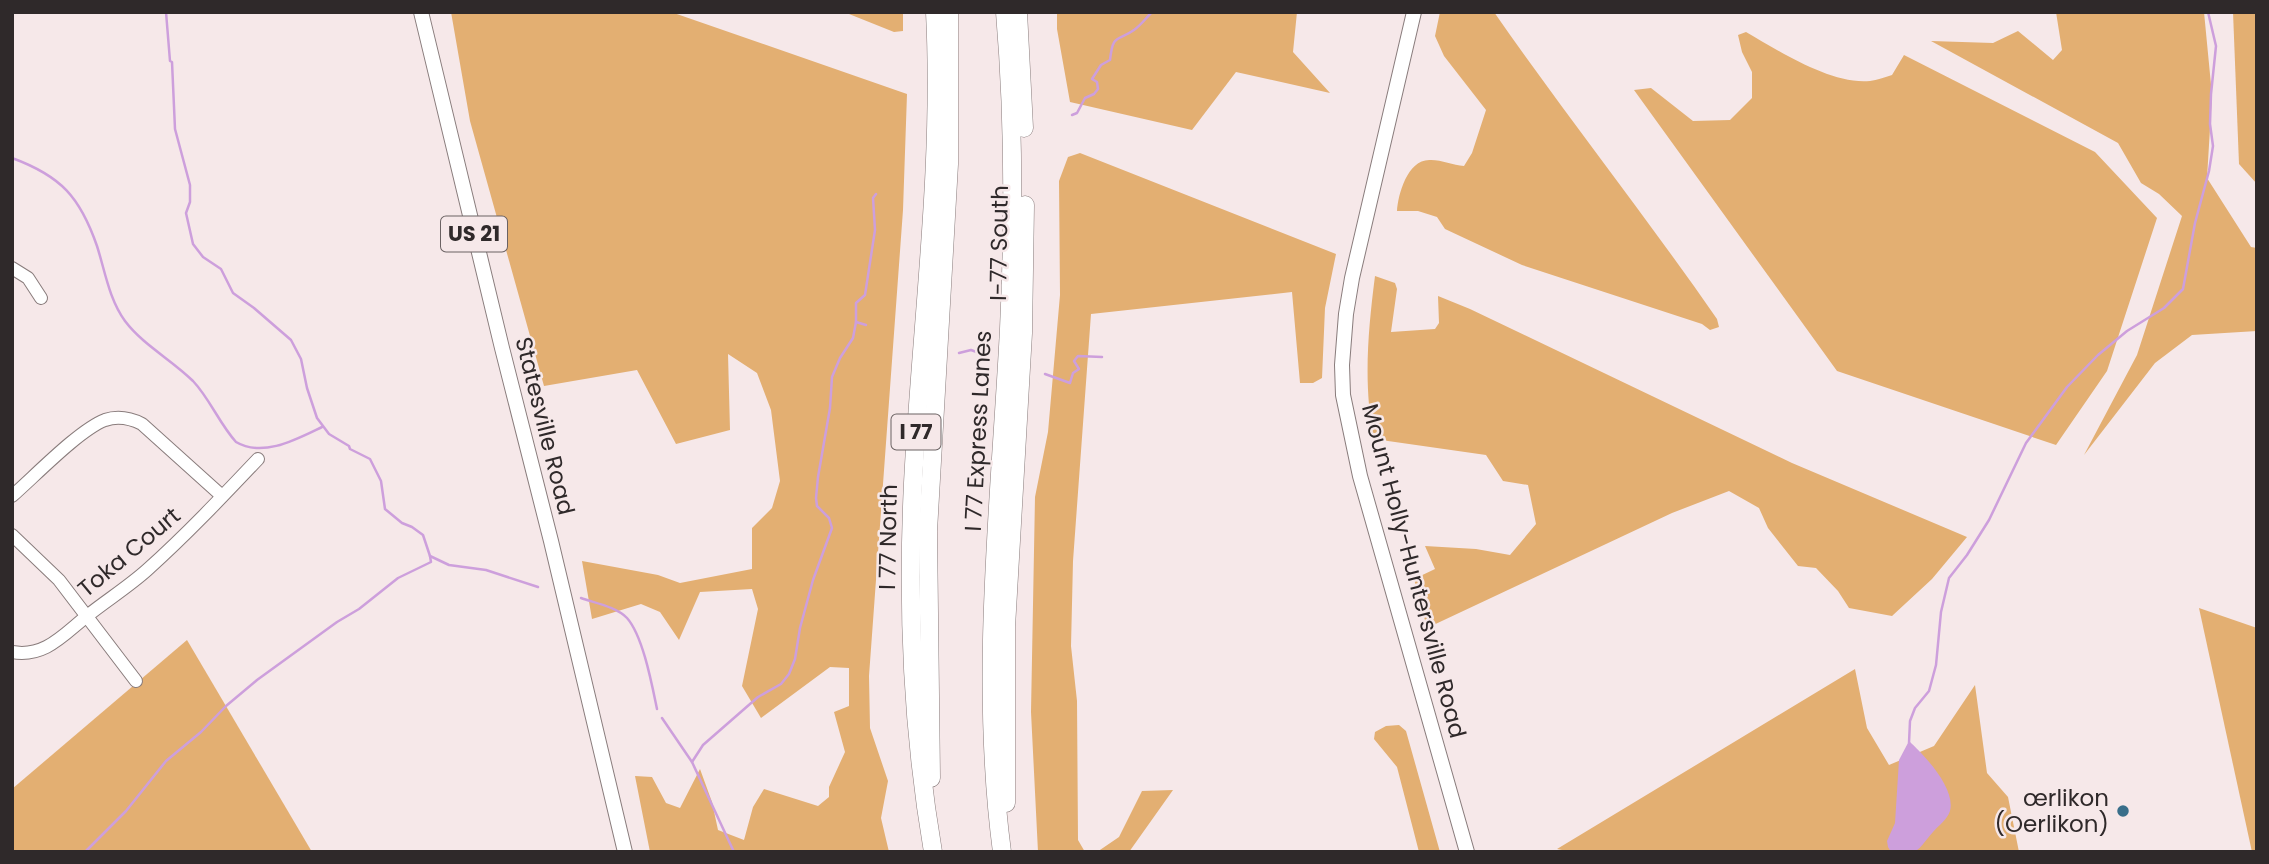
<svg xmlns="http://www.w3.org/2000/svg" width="2269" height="864" font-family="Poppins,sans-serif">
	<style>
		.forest { fill: #e3af72 }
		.water { fill: #cd9fdc }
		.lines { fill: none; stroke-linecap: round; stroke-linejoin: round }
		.stream { stroke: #cd9fdc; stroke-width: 2.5 }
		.minor-casing { stroke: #897c7c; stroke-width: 14 }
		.major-casing { stroke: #897c7c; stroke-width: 16 }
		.highway-casing { stroke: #897c7c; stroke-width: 19 }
		.minor { stroke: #fff; stroke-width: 12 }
		.major { stroke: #fff; stroke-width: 14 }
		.highway { stroke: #fff; stroke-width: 18 }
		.poi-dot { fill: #396e8a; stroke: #f6e8e9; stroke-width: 2.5 }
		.labels { text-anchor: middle; stroke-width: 5; stroke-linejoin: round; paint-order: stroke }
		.shield { fill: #f6e8e9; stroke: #6b6263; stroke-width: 2 }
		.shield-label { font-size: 21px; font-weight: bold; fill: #2f292a }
		.street-label { font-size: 23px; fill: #2f292a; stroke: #f6e8e9 }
		.poi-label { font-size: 23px; fill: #2f292a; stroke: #f6e8e9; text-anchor: end }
	</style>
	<rect width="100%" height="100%" fill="#f6e8e9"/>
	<!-- forest -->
	<g class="forest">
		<path d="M451,12H671L907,94L903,210L869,676L870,728L888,781L881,818L889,852H650L635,776L652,777L666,803L680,808L700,769L712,802L718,830L744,840L753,807L764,789L818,806L829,797V787L845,752L834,712L849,706V668L830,667L761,718L742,686L758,609L752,589L700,592L679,640L660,612L641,604L592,619L582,561L658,575L680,583L752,569V528L772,508L780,481L771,410L757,373L728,354L730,430L676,444L637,370L544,386L470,121Z"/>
		<path d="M844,12H903V31L894,32Z"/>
		<path d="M1057,12H1297L1293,52L1330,93L1236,72L1192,130L1070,102L1057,29Z"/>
		<path d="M1440,12H1494C1566,116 1645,215 1717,319L1719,327L1710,330L1702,324L1522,265L1445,229L1437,217L1418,211H1397C1398,194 1408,158 1431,160C1442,160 1453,165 1464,166L1472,153L1486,110L1444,56L1435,36Z"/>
		<path d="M2056,12H2204L2212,95L2207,178L2251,247L2257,248V331L2192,335L2155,363L2084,455L2137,355L2182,216L2159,194L2141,183L2118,143L1931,41L1993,43L2018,31L2053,60L2062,50Z"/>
		<path d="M2233,12H2257V184L2239,164Z"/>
		<path d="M1746,32C1779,51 1831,85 1870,81C1877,80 1885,77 1892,75L1904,55L2095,152L2157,218L2107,371L2056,445L1837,371L1634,90L1651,88L1693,121L1730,120L1752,98V72L1742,52L1738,35Z"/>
		<path d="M1080,153L1336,254L1325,308L1322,378L1313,383H1300L1292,292L1091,314L1073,561L1071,646L1077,701L1078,840L1085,852H1038L1031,712L1035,497L1048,432L1060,295L1059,181L1068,157Z"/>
		<path d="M1375,276L1395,283L1397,289L1391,332L1435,329L1439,323L1438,296L1470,309L1792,463L1967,537L1932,579L1892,616L1849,608L1838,591L1816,568L1798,566L1768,528L1759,508L1729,491L1672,513L1427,628L1414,579L1435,569L1425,546L1476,549L1510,555L1536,524L1528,485L1503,481L1486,455L1374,439C1363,386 1368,330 1375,276Z"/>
		<path d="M2199,608L2257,628V852H2252Z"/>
		<path d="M187,640L312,852H12V789Z"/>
		<path d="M1855,669L1867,728L1889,765L1934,746L1975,685L1987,773L2008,797L2019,852H1572L1557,849Z"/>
		<path d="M1399,725L1406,731L1440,852H1419L1397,767L1374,739L1375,732L1386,726Z"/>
		<path d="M1173,790L1129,852H1097L1119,837L1142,791Z"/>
	</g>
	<!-- water -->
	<path class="water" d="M1909,741C1924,755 1956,788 1950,811C1947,820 1939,825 1933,832C1914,854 1922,852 1891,852L1888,847L1887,841L1895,823L1899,760Z"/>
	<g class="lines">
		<!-- stream -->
		<g class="stream">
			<path d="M166,12L170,61L172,62L175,129L190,185V202L186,213L193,244L203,257L221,269L233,293L254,308L291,340L301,359L307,388L317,418L329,434L349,446L350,449L370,459L381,481L385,509L402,523L412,527L423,535L430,556L449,565L486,570L538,587"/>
			<path d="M1072,115L1077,113L1085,98L1094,94L1098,89L1097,82L1092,79L1101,65L1110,60C1113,33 1117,42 1134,30C1141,25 1146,18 1152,12"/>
			<path d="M12,158C61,176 80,197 97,246C105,271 109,299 125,321C143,345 172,360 193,381C210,399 219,423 236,442C263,458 297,439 322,427"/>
			<path d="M856,322L866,325"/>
			<path d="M959,353L971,350L985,355"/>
			<path d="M1045,374L1070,383L1073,373L1079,369L1074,361L1078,356L1102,357"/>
			<path d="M581,598C595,603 617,607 627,618C643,636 652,685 657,709"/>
			<path d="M662,718L692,762L734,852"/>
			<path d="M1909,743L1910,721L1915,708L1929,691L1936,665L1941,612L1949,578L1967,555L1989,520L2026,443L2067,387L2098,355L2127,331L2164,308L2183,289L2195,223L2209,171L2213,146L2210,124L2211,94L2216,46L2208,12"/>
			<path d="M692,762L703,745L758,697L781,684L789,674L795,659L800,628L813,580L832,528L829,518L817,506L816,498L818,477L830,408L832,377L840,358L853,338L856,322V303L865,295L875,230L873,198L876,194"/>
			<path d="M85,852L126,811L166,761L201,732L226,706L257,680L337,622L359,609L398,578L431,562L430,556"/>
		</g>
		<defs>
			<g id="minor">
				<path d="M12,268L28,278L41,298"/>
				<path d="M12,496C35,476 79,430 105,420C117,416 130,418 142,424L222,496"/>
				<path d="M12,535L59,580L136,681"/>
				<path d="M12,652C45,658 64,634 87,616C107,600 128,587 147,570C186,535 222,497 258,459"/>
			</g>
			<g id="major">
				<path d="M421,12L502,348L551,541L625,852"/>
				<path d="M1414,12L1352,278L1346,314L1342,365L1343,395L1360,476L1467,852"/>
			</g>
			<g id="highway">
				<path d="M1018,12L1024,128"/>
				<path d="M931,778L928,531L949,164V12"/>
				<path d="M1006,803V627L1023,333L1025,205"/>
				<path d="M933,852C912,729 907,607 913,483C921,326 943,169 935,12"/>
				<path d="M1002,852C979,678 1000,503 1009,329C1014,223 1014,118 1005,12"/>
			</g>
		</defs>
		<!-- minor casing -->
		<use href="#minor" class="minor-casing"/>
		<!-- major casing -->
		<use href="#major" class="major-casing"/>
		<!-- highway casing -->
		<use href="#highway" class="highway-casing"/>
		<!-- minor -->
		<use href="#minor" class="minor"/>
		<!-- major -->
		<use href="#major" class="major"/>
		<!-- highway -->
		<use href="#highway" class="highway"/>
	</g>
	<!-- markers -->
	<circle class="poi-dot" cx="2123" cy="811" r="7"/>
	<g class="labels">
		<!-- shield labels -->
		<g class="shield">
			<rect x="441" y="216.5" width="66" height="35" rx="5"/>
			<rect x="891.5" y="414.5" width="49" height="35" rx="5"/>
		</g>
		<g class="shield-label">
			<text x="474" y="241">US 21</text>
			<text x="916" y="439">I 77</text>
		</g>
		<!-- street labels -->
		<g class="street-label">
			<text transform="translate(999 243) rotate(-89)" y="8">I-77 South</text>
			<text transform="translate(545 426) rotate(76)" y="8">Statesville Road</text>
			<text transform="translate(978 431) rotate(-87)" y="8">I 77 Express Lanes</text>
			<text transform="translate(888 537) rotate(-89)" y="8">I 77 North</text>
			<text transform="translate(129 552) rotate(-40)" y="8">Toka Court</text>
			<text transform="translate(1414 571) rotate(75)" y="8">Mount Holly-Huntersville Road</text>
		</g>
		<!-- poi labels -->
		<g class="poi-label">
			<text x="2109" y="806">œrlikon<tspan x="2109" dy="26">(Oerlikon)</tspan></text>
		</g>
	</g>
	<!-- border -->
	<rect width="2269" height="864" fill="none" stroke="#2f292a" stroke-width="28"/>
</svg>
